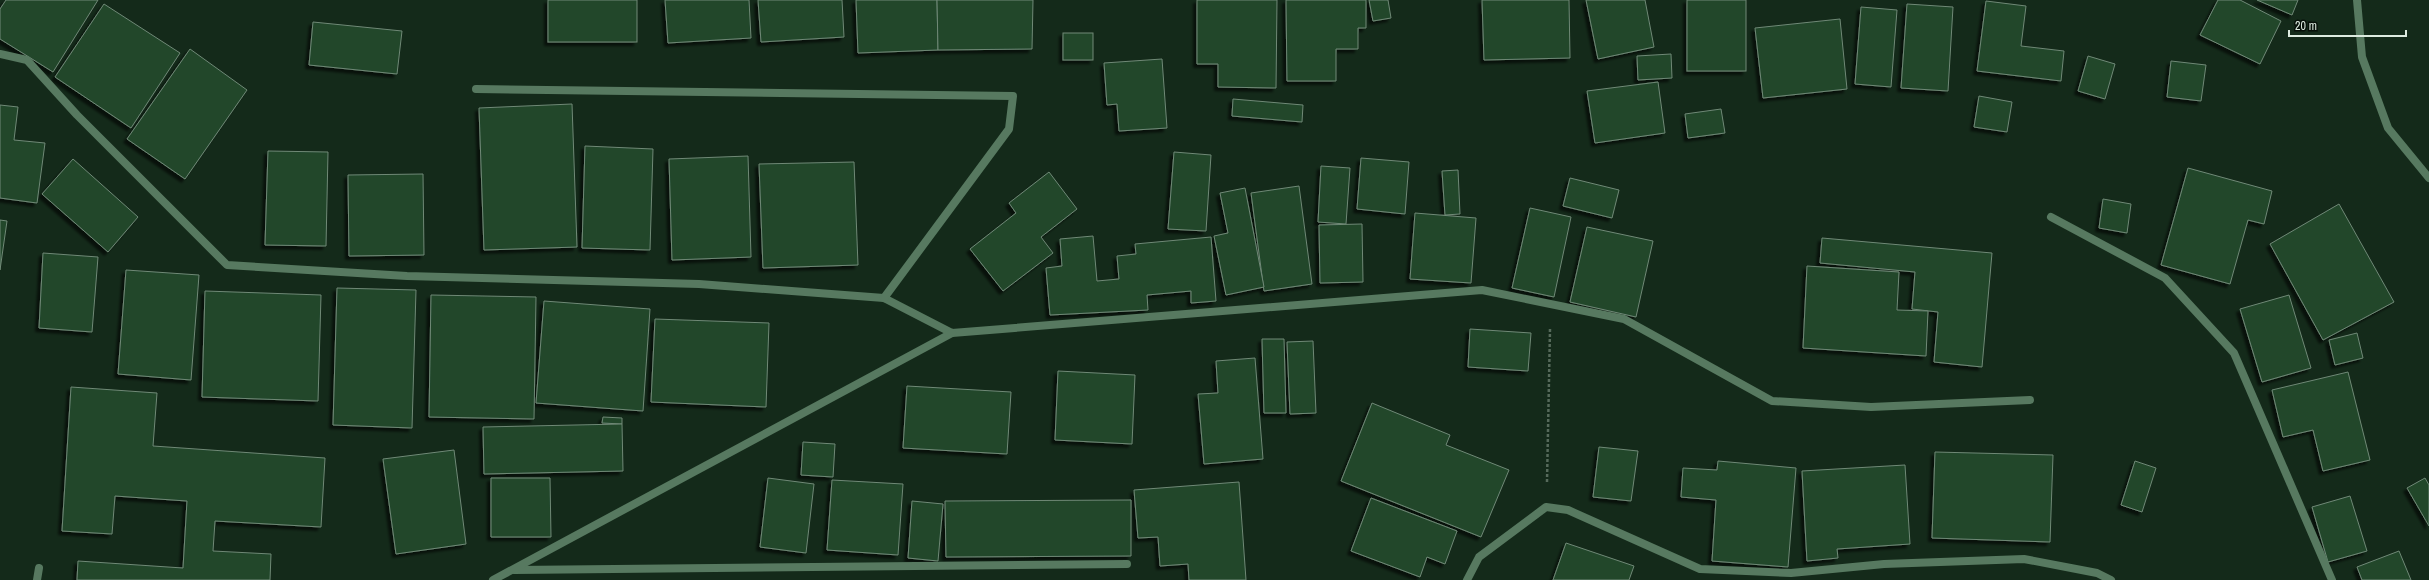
<svg xmlns="http://www.w3.org/2000/svg" width="2429" height="580" font-family="'Archivo Narrow',sans-serif">
	<style>
		.building { fill: #20462c; stroke: #708976; filter: url(#shadow) }
		.lines { fill: none; stroke-linecap: round; stroke-linejoin: round }
		.path { stroke: #566a5b; stroke-width: 2.5; stroke-dasharray: 3 2; stroke-linecap: butt }
		.minor { stroke: #577960; stroke-width: 8 }
	</style>
	<defs>
		<filter id="shadow"><feDropShadow dx="-3.5" dy="3.5" stdDeviation="1" flood-color="#0009"/></filter>
	</defs>
	<rect width="100%" height="100%" fill="#142a1a"/>
	<!-- building -->
	<g class="building">
		<path d="M6,0H98L53,72L0,39V9Z"/>
		<rect x="548" y="0" width="89" height="42"/>
		<path d="M665,0H749L751,38L668,43Z"/>
		<path d="M758,0H842L844,37L761,42Z"/>
		<path d="M856,0H937L938,50L858,53Z"/>
		<path d="M937,0H1033L1032,49L938,50Z"/>
		<path d="M1197,0H1277L1276,88L1218,87V64H1197Z"/>
		<path d="M1286,0H1366V28H1358V49H1336V81H1287Z"/>
		<path d="M1369,0H1388L1391,18L1373,21Z"/>
		<path d="M1482,0H1569L1570,58L1484,60Z"/>
		<path d="M1586,0H1645L1654,47L1598,59Z"/>
		<rect x="1687" y="0" width="59" height="71"/>
		<path d="M2218,0H2240L2281,21L2260,64L2200,35Z"/>
		<path d="M2257,0H2298L2292,15Z"/>
		<path d="M1986,1L2026,6L2021,46L2064,51L2061,81L1977,71Z"/>
		<path d="M104,4L180,53L131,128L55,77Z"/>
		<path d="M1907,4L1953,7L1948,91L1901,88Z"/>
		<path d="M1861,7L1897,10L1891,87L1855,84Z"/>
		<path d="M1840,19L1847,89L1763,98L1755,28Z"/>
		<path d="M313,22L402,31L397,74L309,65Z"/>
		<rect x="1063" y="33" width="30" height="27"/>
		<path d="M190,49L247,90L185,179L127,139Z"/>
		<path d="M1671,54L1672,78L1638,80L1637,56Z"/>
		<path d="M2088,56L2115,64L2105,99L2078,91Z"/>
		<path d="M1162,59L1167,128L1119,131L1117,104L1107,105L1104,63Z"/>
		<path d="M2171,61L2206,65L2201,101L2167,97Z"/>
		<path d="M1658,82L1665,133L1595,143L1587,91Z"/>
		<path d="M1979,96L2012,102L2007,132L1974,127Z"/>
		<path d="M1233,99L1303,105L1302,122L1232,116Z"/>
		<path d="M572,104L577,247L484,250L479,108Z"/>
		<path d="M0,105L18,107L14,140L45,143L37,203L0,198Z"/>
		<path d="M1721,109L1725,133L1688,138L1685,114Z"/>
		<path d="M585,146L653,149L650,250L582,248Z"/>
		<path d="M268,151L328,152L326,246L265,245Z"/>
		<path d="M1174,152L1211,155L1206,231L1168,229Z"/>
		<path d="M748,156L751,257L672,260L669,159Z"/>
		<path d="M1361,158L1409,162L1405,214L1357,209Z"/>
		<path d="M73,159L138,217L108,252L42,194Z"/>
		<path d="M854,162L858,265L763,268L759,164Z"/>
		<path d="M1321,166L1350,168L1346,224L1318,222Z"/>
		<path d="M2188,168L2272,191L2264,224L2248,220L2230,284L2161,265Z"/>
		<path d="M1458,170L1460,214L1445,215L1442,171Z"/>
		<path d="M1049,172L1077,209L1041,237L1053,253L1003,291L970,249L1016,213L1009,203Z"/>
		<path d="M423,174L424,255L349,256L348,175Z"/>
		<path d="M1570,178L1619,190L1612,218L1563,206Z"/>
		<path d="M1299,186L1312,284L1264,291L1251,193Z"/>
		<path d="M1245,188L1264,287L1226,295L1214,236L1228,233L1220,193Z"/>
		<path d="M2103,199L2131,204L2127,233L2099,228Z"/>
		<path d="M2339,204L2394,302L2323,340L2270,244Z"/>
		<path d="M1530,208L1571,217L1554,297L1512,288Z"/>
		<path d="M1415,213L1476,218L1471,283L1410,279Z"/>
		<path d="M0,220L7,221L0,270Z"/>
		<path d="M1362,224L1363,282L1320,283L1319,225Z"/>
		<path d="M1587,227L1653,241L1636,317L1570,302Z"/>
		<path d="M1093,236L1097,281L1119,279L1117,256L1136,254L1135,244L1211,237L1216,301L1191,303V291L1147,295L1148,310L1050,315L1046,268L1062,266L1060,239Z"/>
		<path d="M1822,238L1992,253L1982,367L1934,362L1938,312L1912,309L1915,272L1820,263Z"/>
		<path d="M43,253L98,257L92,332L39,328Z"/>
		<path d="M1807,266L1899,272L1897,310L1928,311L1926,356L1803,348Z"/>
		<path d="M126,270L199,275L191,380L118,374Z"/>
		<path d="M337,288L416,290L412,428L333,425Z"/>
		<path d="M205,291L321,295L318,401L202,397Z"/>
		<path d="M431,295L536,297L534,419L429,417Z"/>
		<path d="M2289,295L2311,368L2262,382L2240,309Z"/>
		<path d="M544,301L650,309L643,411L536,403Z"/>
		<path d="M655,319L769,323L766,407L651,402Z"/>
		<path d="M1470,329L1531,333L1528,371L1468,367Z"/>
		<path d="M2357,333L2363,358L2335,365L2329,340Z"/>
		<path d="M1262,339H1284L1286,413H1264Z"/>
		<path d="M1313,341L1316,413L1290,414L1287,342Z"/>
		<path d="M1255,358L1263,459L1204,464L1198,394L1218,393L1216,361Z"/>
		<path d="M1058,371L1135,375L1132,444L1055,440Z"/>
		<path d="M2348,372L2370,460L2323,471L2313,430L2283,437L2272,390Z"/>
		<path d="M907,386L1011,392L1007,454L903,448Z"/>
		<path d="M71,387L157,393L153,446L325,458L321,527L215,521L213,551L271,554L270,580H77L78,561L183,568L187,501L115,496L112,534L62,531Z"/>
		<path d="M1372,403L1450,435L1446,445L1509,470L1481,537L1341,481Z"/>
		<path d="M603,417L622,418V424L602,423Z"/>
		<path d="M622,424L623,471L484,474L483,427Z"/>
		<path d="M803,442L835,444L833,477L801,475Z"/>
		<path d="M1599,447L1638,451L1631,501L1593,497Z"/>
		<path d="M454,450L466,544L396,554L383,459Z"/>
		<path d="M1935,452L2053,455L2050,542L1932,538Z"/>
		<path d="M1718,461L1796,468L1788,567L1712,561L1716,500L1681,497L1683,468L1717,470Z"/>
		<path d="M2135,461L2156,468L2142,512L2121,505Z"/>
		<path d="M1905,465L1910,544L1837,549L1838,558L1807,561L1802,471Z"/>
		<path d="M491,478H550L551,537H491Z"/>
		<path d="M768,478L814,484L806,553L760,547Z"/>
		<path d="M2425,478L2429,485V526L2407,488Z"/>
		<path d="M832,480L903,484L898,555L827,550Z"/>
		<path d="M1239,482L1246,580H1189L1188,564L1160,566L1158,537L1138,538L1134,490Z"/>
		<path d="M2350,496L2367,551L2328,562L2312,507Z"/>
		<path d="M1371,498L1457,531L1445,564L1427,557L1420,577L1351,551Z"/>
		<path d="M1131,500V556L946,557L945,501Z"/>
		<path d="M912,501L943,504L938,561L908,558Z"/>
		<path d="M1566,543L1634,566L1629,580H1553Z"/>
		<path d="M2399,551L2411,580H2362L2357,567Z"/>
	</g>
	<g class="lines">
		<!-- path -->
		<path class="path" d="M1547,482L1550,329"/>
		<!-- minor -->
		<g class="minor">
			<path d="M2357,0L2362,57L2388,128L2429,178"/>
			<path d="M0,54L27,60L77,115L227,265L407,276L699,284L884,298L952,333L1482,290L1624,319L1772,401L1871,407L2030,400"/>
			<path d="M476,89L1013,96L1009,129L884,298"/>
			<path d="M2051,217L2165,278L2234,353L2332,580"/>
			<path d="M514,570L1127,564"/>
			<path d="M37,580L39,568"/>
			<path d="M493,580L952,333"/>
			<path d="M1467,580L1479,557L1546,507L1568,510L1700,569L1791,573L1884,564L2024,559L2097,573L2111,580"/>
		</g>
	</g>
	<!-- scale -->
	<path d="M2289 30v6h117v-6" fill="none" stroke="#ddebe0" stroke-width="2"/>
	<text x="2295" y="30" font-size="12" fill="#ddebe0" stroke="#071009" stroke-width="3" paint-order="stroke">20 m</text>
</svg>
